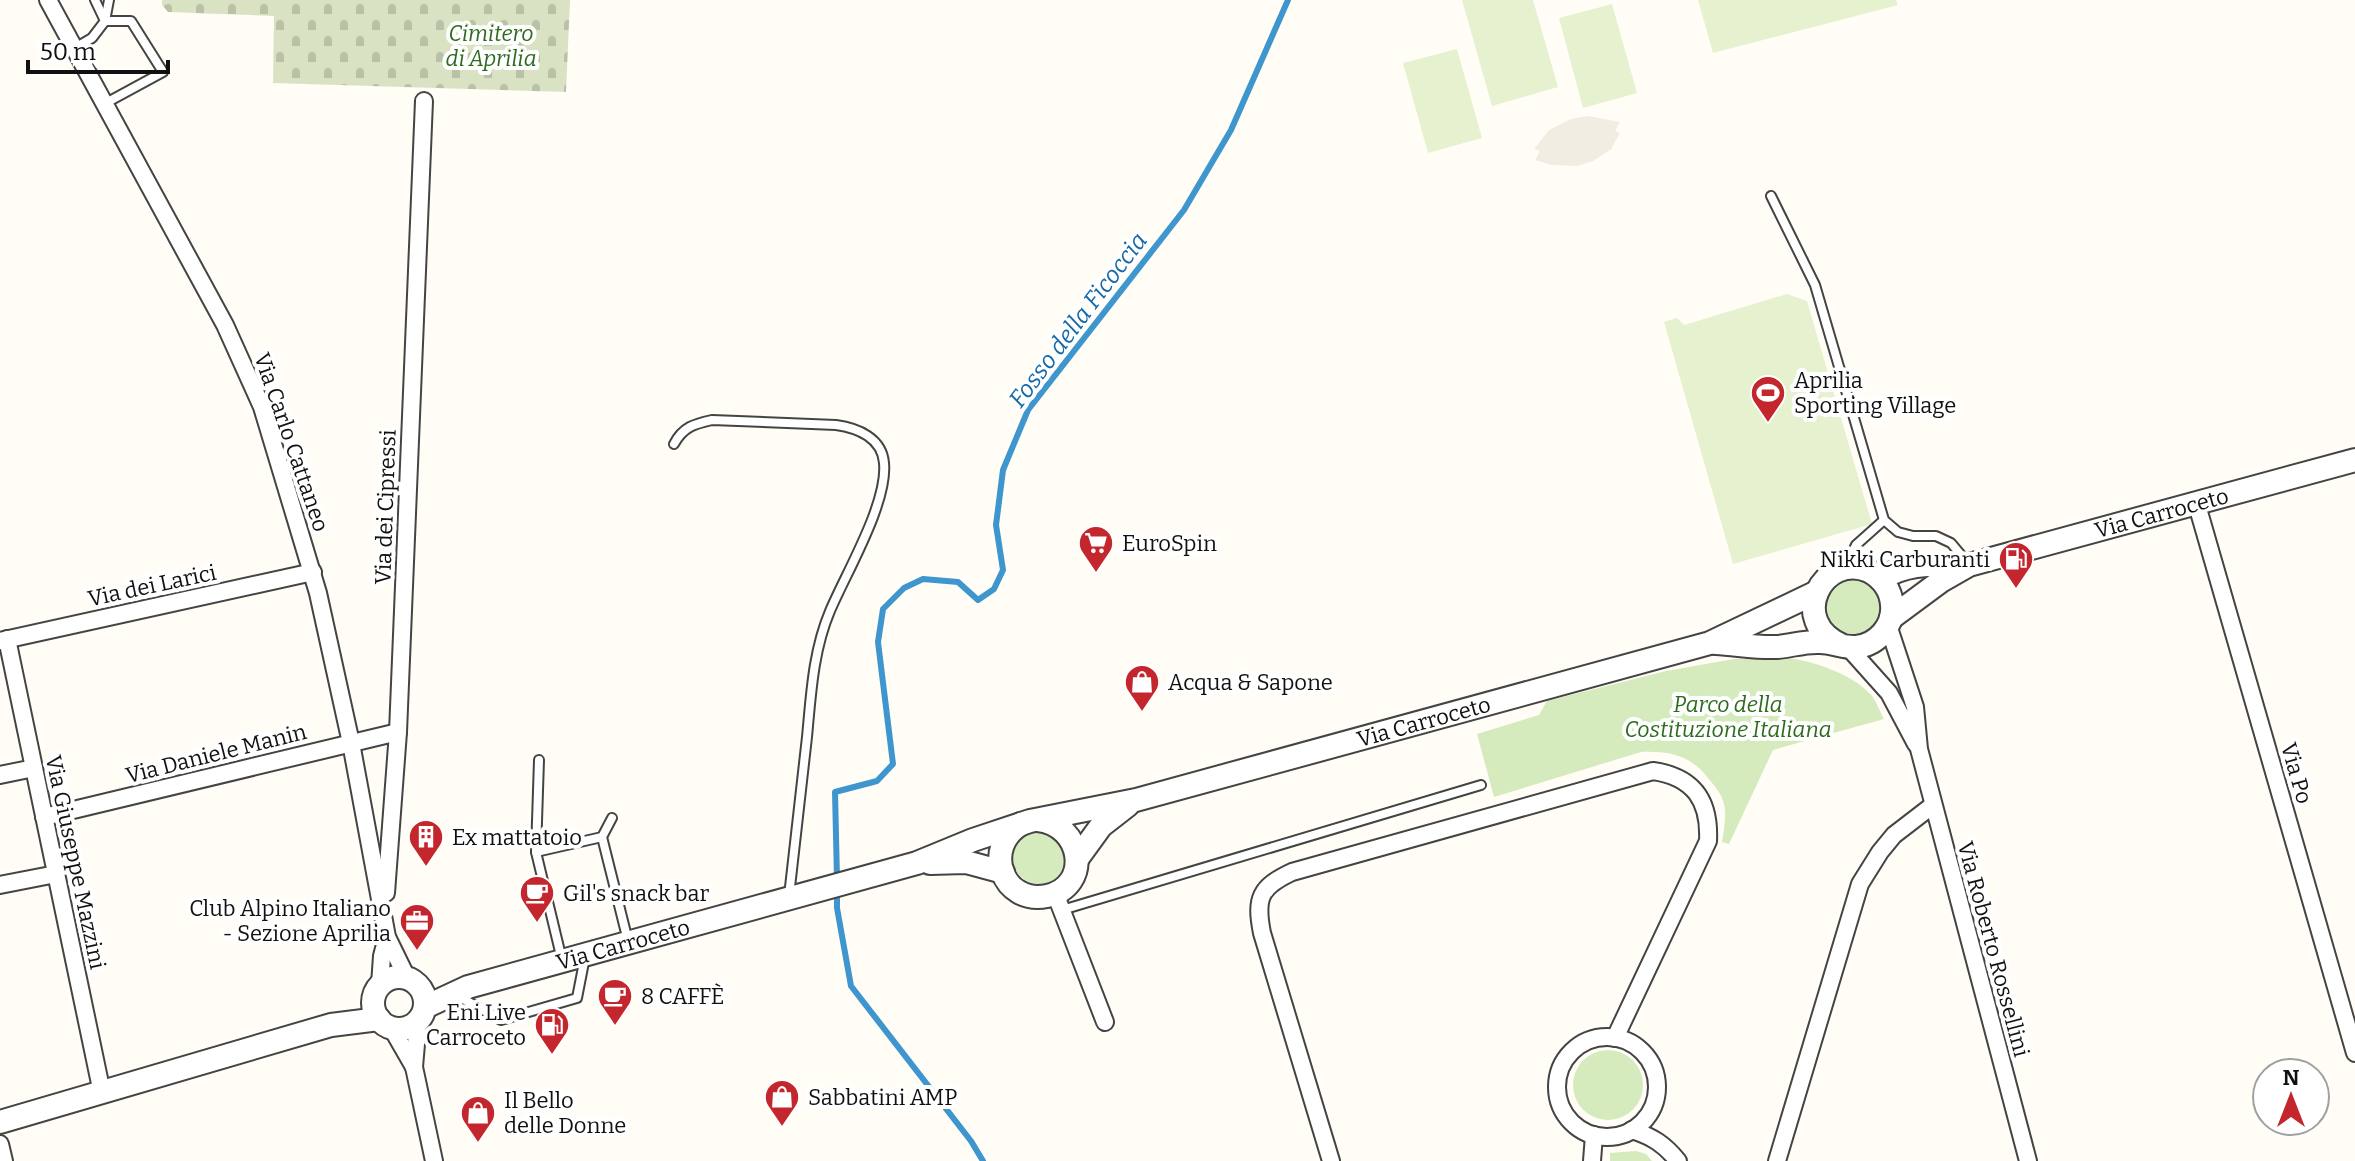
<svg xmlns="http://www.w3.org/2000/svg" width="2355" height="1161" font-family="Bitter,serif">
	<style>
		.grass { fill: #d5ebbd }
		.cemetery { fill: url(#cemetery-stones) }
		.pitch { fill: #e6f2cf }
		.plaza { fill: #f1ede2 }
		.lines { fill: none; stroke-linecap: round; stroke-linejoin: round }
		.stream { stroke: #3f96cf; stroke-width: 6 }
		.service-casing { stroke: #444; stroke-width: 12 }
		.minor-casing { stroke: #444; stroke-width: 20 }
		.tertiary-casing { stroke: #444; stroke-width: 26 }
		.service { stroke: #fff; stroke-width: 8 }
		.minor { stroke: #fff; stroke-width: 16 }
		.tertiary { stroke: #fff; stroke-width: 22 }
		.labels { text-anchor: middle; stroke-width: 8; stroke-linejoin: round; paint-order: stroke }
		.park-label { font-size: 22px; font-style: italic; fill: #2f6b1f; stroke: #fff }
		.poi-label { font-size: 22px; fill: #111; stroke: #fff; text-anchor: start }
		.street-label { font-size: 22px; fill: #111; stroke: #fff }
		.water-label { font-size: 24px; font-style: italic; fill: #1768a6; stroke: #fff }
	</style>
	<defs>
		<pattern id="cemetery-stones" width="16" height="16" patternUnits="userSpaceOnUse" patternTransform="scale(2)"><rect width="16" height="16" fill="#d9e3c4"/><path d="M2 7V4a2 2 0 0 1 4 0v3zM10 15v-3a2 2 0 0 1 4 0v3z" fill="#b9c2a7"/></pattern>
	</defs>
	<rect width="100%" height="100%" fill="#fffdf5"/>
	<!-- grass -->
	<g class="grass">
		<path d="M1844,569H1861L1892,610L1856,647L1814,614Z"/>
		<path d="M1786,658C1812,660 1855,675 1872,696C1877,703 1880,712 1884,719L1773,750L1729,844L1722,842C1724,828 1728,811 1722,798C1719,791 1713,784 1708,778C1691,755 1668,751 1641,752L1494,797L1477,734L1539,715L1547,701L1666,671L1734,659Z"/>
		<circle cx="1039" cy="858" r="26"/>
		<circle cx="1608" cy="1085" r="35"/>
		<path d="M1636,1151L1646,1154L1652,1161H1610V1153Z"/>
	</g>
	<!-- cemetery -->
	<path class="cemetery" d="M162,0H570L566,92L273,83L274,16L168,12L162,5Z"/>
	<!-- pitch -->
	<g class="pitch">
		<path d="M1462,0H1533L1558,87L1492,106Z"/>
		<path d="M1698,0H1896L1898,5L1713,53Z"/>
		<path d="M1612,4L1637,93L1583,108L1559,18Z"/>
		<path d="M1457,49L1482,138L1428,153L1403,63Z"/>
		<path d="M1787,294L1807,301L1872,524L1733,564L1664,322L1677,318L1684,325Z"/>
	</g>
	<!-- plaza -->
	<path class="plaza" d="M1588,116L1620,122L1615,131L1620,133L1612,147L1613,148L1593,161L1577,166L1552,165L1535,160L1540,151L1534,149L1549,130L1571,119Z"/>
	<g class="lines">
		<!-- stream -->
		<g class="stream">
			<path d="M837,879L835,792L877,781L893,764L878,642L883,609L904,588L923,579L958,582L978,600L994,589L1003,570L996,525L1003,470L1028,410L1184,210L1231,130L1288,0"/>
			<path d="M837,890V908L851,986L971,1141L983,1161"/>
		</g>
		<defs>
			<g id="service">
				<path d="M75,48L92,38L105,21L95,0"/>
				<path d="M104,104L163,72L131,21H105L109,0"/>
				<path d="M1771,196L1815,285L1884,520L1898,532L1913,536H1936L1951,543L1967,562"/>
				<path d="M674,444C683,427 694,424 712,420L836,425C858,428 882,438 884,463C888,503 846,573 830,611C813,651 811,695 807,737C801,790 795,843 789,896"/>
				<path d="M1846,565L1856,545L1884,520"/>
				<path d="M539,760L536,852L562,960"/>
				<path d="M602,837L628,941"/>
				<path d="M536,852L602,837L612,818"/>
				<path d="M1062,910L1481,785"/>
				<path d="M458,996L501,1020L577,998L585,957"/>
			</g>
			<g id="minor">
				<path d="M48,0L225,325L262,407L318,593L351,743L387,937L407,978"/>
				<path d="M2197,505L2355,1053"/>
				<path d="M1888,625L1915,707L1919,749L2028,1161"/>
				<path d="M7,639L102,1093"/>
				<path d="M0,641L313,572"/>
				<path d="M1847,646L1889,693L1916,744"/>
				<path d="M0,775L34,768"/>
				<path d="M44,817L398,732"/>
				<path d="M0,885L56,874"/>
				<path d="M386,893L398,732L424,101"/>
				<path d="M1055,893L1105,1022"/>
				<path d="M380,985L382,956L387,937"/>
				<path d="M418,1021L414,1067L434,1161"/>
				<path d="M391,1027L414,1067"/>
				<circle cx="1607" cy="1087" r="50"/>
				<path d="M1632,1130C1653,1137 1664,1144 1678,1161"/>
				<path d="M0,1144L4,1161"/>
				<path d="M1331,1161L1262,933C1255,898 1260,887 1292,872L1653,771C1694,777 1710,801 1708,841L1615,1038"/>
				<path d="M1592,1161L1594,1135"/>
				<path d="M1777,1161L1860,884L1880,852L1894,835L1933,805"/>
			</g>
			<g id="tertiary">
				<path d="M1880,579C1911,561 1933,565 1968,565"/>
				<path id="s1" d="M1891,618L1941,581L1969,565L2355,460"/>
				<path d="M1716,643C1736,644 1757,648 1777,647C1791,646 1805,641 1820,642C1832,642 1844,648 1856,647C1877,645 1894,626 1892,605C1891,590 1882,578 1869,571C1824,551 1785,621 1843,646"/>
				<path d="M1021,824C982,847 1002,905 1047,896C1092,886 1083,825 1038,820"/>
				<path d="M1077,859L1101,826L1128,805"/>
				<path d="M930,863L966,862L1003,872"/>
				<circle cx="399" cy="1003" r="26"/>
				<path id="s2" d="M425,1007L468,987L917,863L973,840L1030,821L1136,800L1710,643L1817,592"/>
				<path d="M0,1122L331,1025L379,1019"/>
			</g>
		</defs>
		<!-- service casing -->
		<use href="#service" class="service-casing"/>
		<!-- minor casing -->
		<use href="#minor" class="minor-casing"/>
		<!-- tertiary casing -->
		<use href="#tertiary" class="tertiary-casing"/>
		<!-- service -->
		<use href="#service" class="service"/>
		<!-- minor -->
		<use href="#minor" class="minor"/>
		<!-- tertiary -->
		<use href="#tertiary" class="tertiary"/>
	</g>
	<!-- icons -->
	<defs>
		<symbol id="stadium-pin" viewBox="-11 -11 22 30"><path d="M0 17L-7.5 6A9.5 9.5 0 1 1 7.5 6Z" fill="#c4262e" stroke="#fff"/><path d="M0-5a6.5 5 0 1 0 0 10a6.5 5 0 1 0 0-10ZM-3.5-1.8h7v3.6h-7Z" fill="#fff"/></symbol>
		<symbol id="supermarket-pin" viewBox="-11 -11 22 30"><path d="M0 17L-7.5 6A9.5 9.5 0 1 1 7.5 6Z" fill="#c4262e" stroke="#fff"/><path d="M-6-5.5h2.5l.6 2H6L4.5 2H-2.5L-4.4-4H-6ZM-1.5 3.2a1.3 1.3 0 1 0 .1 0ZM3 3.2a1.3 1.3 0 1 0 .1 0Z" fill="#fff"/></symbol>
		<symbol id="fuel-pin" viewBox="-11 -11 22 30"><path d="M0 17L-7.5 6A9.5 9.5 0 1 1 7.5 6Z" fill="#c4262e" stroke="#fff"/><path d="M-5.5-6h7V0h2V4h1.3V-2.5L3-4.5l.8-.8L6-3V5H2.5V1h-1V6h-7ZM-4.2-4.7v3.2H.2V-4.7Z" fill="#fff"/></symbol>
		<symbol id="shop-pin" viewBox="-11 -11 22 30"><path d="M0 17L-7.5 6A9.5 9.5 0 1 1 7.5 6Z" fill="#c4262e" stroke="#fff"/><path d="M-5-2.5h2.3a2.7 3.5 0 0 1 5.4 0H5L5.5 6h-11ZM-1.5-2.5h3a1.5 2.3 0 0 0-3 0Z" fill="#fff"/></symbol>
		<symbol id="building-pin" viewBox="-11 -11 22 30"><path d="M0 17L-7.5 6A9.5 9.5 0 1 1 7.5 6Z" fill="#c4262e" stroke="#fff"/><path d="M-4-6H4V6H1V3H-1V6H-4ZM-2.5-4.3h1.7v1.8h-1.7ZM.8-4.3h1.7v1.8H.8ZM-2.5-1h1.7V.8h-1.7ZM.8-1h1.7V.8H.8Z" fill="#fff"/></symbol>
		<symbol id="cafe-pin" viewBox="-11 -11 22 30"><path d="M0 17L-7.5 6A9.5 9.5 0 1 1 7.5 6Z" fill="#c4262e" stroke="#fff"/><path d="M-5.5-4.5H6V0H3Q3 3.5 0 3.5H-2.5Q-5.5 3.5-5.5 0ZM3-3.2v2h1.7v-2ZM-6 4.5H4V6H-6Z" fill="#fff"/></symbol>
		<symbol id="office-pin" viewBox="-11 -11 22 30"><path d="M0 17L-7.5 6A9.5 9.5 0 1 1 7.5 6Z" fill="#c4262e" stroke="#fff"/><path d="M-6-3h4V-5.5h4V-3h4V5H-6ZM-1-4.5V-3h2v-1.5ZM-6 0V1H6V0Z" fill="#fff"/></symbol>
	</defs>
	<g fill-rule="evenodd">
		<use href="#stadium-pin" x="1748" y="373" width="40" height="54"/>
		<use href="#supermarket-pin" x="1076" y="523" width="40" height="54"/>
		<use href="#fuel-pin" x="1996" y="539" width="40" height="54"/>
		<use href="#shop-pin" x="1122" y="662" width="40" height="54"/>
		<use href="#building-pin" x="406" y="817" width="40" height="54"/>
		<use href="#cafe-pin" x="517" y="873" width="40" height="54"/>
		<use href="#office-pin" x="397" y="901" width="40" height="54"/>
		<use href="#cafe-pin" x="595" y="976" width="40" height="54"/>
		<use href="#fuel-pin" x="532" y="1005" width="40" height="54"/>
		<use href="#shop-pin" x="762" y="1077" width="40" height="54"/>
		<use href="#shop-pin" x="458" y="1093" width="40" height="54"/>
	</g>
	<g class="labels">
		<!-- park labels -->
		<g class="park-label">
			<text x="491" y="41">Cimitero<tspan x="491" dy="25">di Aprilia</tspan></text>
			<text x="1728" y="712">Parco della<tspan x="1728" dy="25">Costituzione Italiana</tspan></text>
		</g>
		<!-- poi labels -->
		<g class="poi-label">
			<text x="1794" y="388">Aprilia<tspan x="1794" dy="25">Sporting Village</tspan></text>
			<text x="1122" y="551">EuroSpin</text>
			<text x="1990" y="567" text-anchor="end">Nikki Carburanti</text>
			<text x="1168" y="690">Acqua &amp; Sapone</text>
			<text x="452" y="845">Ex mattatoio</text>
			<text x="563" y="901">Gil's snack bar</text>
			<text x="391" y="916" text-anchor="end">Club Alpino Italiano<tspan x="391" dy="25">- Sezione Aprilia</tspan></text>
			<text x="641" y="1004">8 CAFFÈ</text>
			<text x="526" y="1020" text-anchor="end">Eni Live<tspan x="526" dy="25">Carroceto</tspan></text>
			<text x="808" y="1105">Sabbatini AMP</text>
			<text x="504" y="1108">Il Bello<tspan x="504" dy="25">delle Donne</tspan></text>
		</g>
		<!-- street labels -->
		<g class="street-label">
			<text transform="translate(292 442) rotate(71)" y="8">Via Carlo Cattaneo</text>
			<text transform="translate(385 507) rotate(-88)" y="8">Via dei Cipressi</text>
			<text dy="8" stroke="none"><textPath href="#s1" startOffset="294">Via Carroceto</textPath></text>
			<text transform="translate(152 585) rotate(-12)" y="8">Via dei Larici</text>
			<text dy="8" stroke="none"><textPath href="#s2" startOffset="1040">Via Carroceto</textPath></text>
			<text transform="translate(216 753) rotate(-14)" y="8">Via Daniele Manin</text>
			<text transform="translate(2297 773) rotate(74)" y="8">Via Po</text>
			<text transform="translate(76 862) rotate(78)" y="8">Via Giuseppe Mazzini</text>
			<text dy="8" stroke="none"><textPath href="#s2" startOffset="208">Via Carroceto</textPath></text>
			<text transform="translate(1994 949) rotate(75)" y="8">Via Roberto Rossellini</text>
		</g>
		<!-- water labels -->
		<g class="water-label">
			<text transform="translate(1078 320) rotate(-53)" y="8">Fosso della Ficoccia</text>
		</g>
	</g>
	<!-- north arrow -->
	<g transform="translate(2291 1097)"><circle r="38" fill="#ffffff" stroke="#a0a0a0" stroke-width="2"/>
	<path d="M0-6L14 30L0 20L-14 30Z" fill="#c4262e"/>
	<text y="-12" font-size="22" font-weight="bold" text-anchor="middle" fill="#111111">N</text>
	</g>
	<!-- scale -->
	<path d="M28 60v12h140v-12" fill="none" stroke="#111111" stroke-width="4"/>
	<text x="40" y="60" font-size="24" fill="#111111" stroke="#ffffff" stroke-width="6" paint-order="stroke">50 m</text>
</svg>
